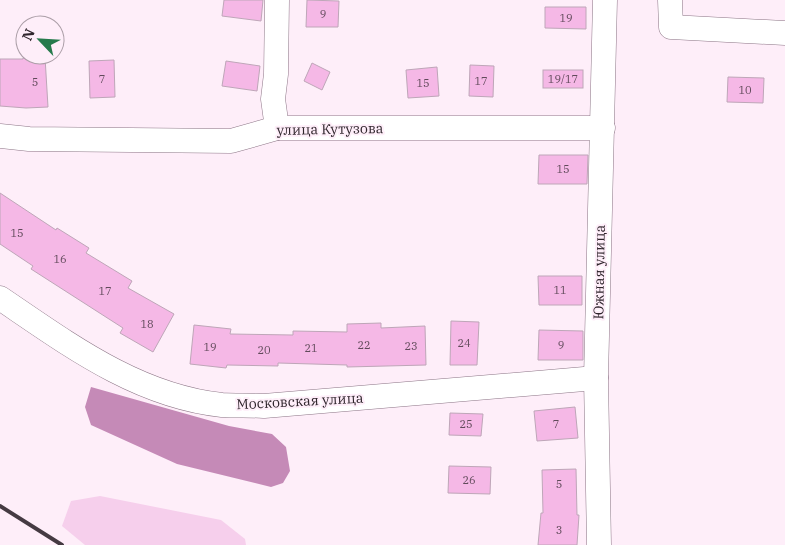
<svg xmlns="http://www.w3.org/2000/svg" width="785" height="545" font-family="'IBM Plex Serif',serif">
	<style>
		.green { fill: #f6cfec }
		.water { fill: #c58ab7 }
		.building { fill: #f5b8e6; stroke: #bea6b8 }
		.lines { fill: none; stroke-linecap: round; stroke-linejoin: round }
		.minor-casing { stroke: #8c7586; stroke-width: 25 }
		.minor { stroke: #fff; stroke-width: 24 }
		.rail { stroke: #453a42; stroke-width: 4 }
		.labels { text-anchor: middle; stroke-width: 4; stroke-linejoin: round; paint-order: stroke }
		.number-label { font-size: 11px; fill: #604a5a }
		.street-label { font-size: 14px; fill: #2f252c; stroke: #feeef9 }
	</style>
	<rect width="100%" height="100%" fill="#feeef9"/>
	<!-- green -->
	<path class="green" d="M100,496L221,520L245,539L246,545H85L62,526L71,501Z"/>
	<!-- water -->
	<path class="water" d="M91,387L229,426L272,434L286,447L290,471L283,483L271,487L177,464L91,425L85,407Z"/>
	<!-- building -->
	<g class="building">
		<path d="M224,0H263L261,21L222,16Z"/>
		<path d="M307,0L339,1L338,27H306Z"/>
		<path d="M545,7H586V29L545,28Z"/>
		<path d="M45,57L48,107L26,108L0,106V59H23V58Z"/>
		<path d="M114,60L115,97L90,98L89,61Z"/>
		<path d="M226,61L260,66L257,91L222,86Z"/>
		<path d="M312,63L330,72L322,90L304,81Z"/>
		<path d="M470,65L494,66L493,97L469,96Z"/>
		<path d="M437,67L439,96L408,98L406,70Z"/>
		<rect x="543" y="70" width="40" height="18"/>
		<path d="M728,77L764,78L763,103L727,102Z"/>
		<path d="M539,155H588L587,184H538Z"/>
		<path d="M0,193L56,230L57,228L89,248L86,253L132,281L128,288L174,314L153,352L120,333L123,328L31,269L33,266L0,244Z"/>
		<path d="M538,276H582V305H539Z"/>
		<path d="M451,321L479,322L477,365H450Z"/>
		<path d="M381,323V328L425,326L426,365L347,367V365L278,363V366L227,365L226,368L190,364L194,325L231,329L230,334L293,335V331L347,332V324Z"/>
		<path d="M539,330L583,331V360H538Z"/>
		<path d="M575,407L578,438L537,441L534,411Z"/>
		<path d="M450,413L483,414L481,436L449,435Z"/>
		<path d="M449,466L491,467L490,494L448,493Z"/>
		<path d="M576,469L577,515H579L577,545H538L541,513H543L542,470Z"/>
	</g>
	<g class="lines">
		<defs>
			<g id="minor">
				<path d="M670,0L671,27L785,33"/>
				<path d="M277,128L273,99L276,74L277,0"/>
				<path d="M0,136L29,139L231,141L277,128H603"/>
				<path d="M0,298C68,344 137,396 222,405C235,406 250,405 264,406L596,378"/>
				<path d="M599,545L596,378L605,0"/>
			</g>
		</defs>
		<!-- minor casing -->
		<use href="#minor" class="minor-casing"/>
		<!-- minor -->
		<use href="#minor" class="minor"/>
		<!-- rail -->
		<path class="rail" d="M0,506L62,545"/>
	</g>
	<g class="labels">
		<!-- number labels -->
		<g class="number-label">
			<text x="323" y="18">9</text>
			<text x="566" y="22">19</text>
			<text x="102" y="83">7</text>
			<text x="563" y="83">19/17</text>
			<text x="481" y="85">17</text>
			<text x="35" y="86">5</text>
			<text x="423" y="87">15</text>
			<text x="745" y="94">10</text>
			<text x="563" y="173">15</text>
			<text x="17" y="237">15</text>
			<text x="60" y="263">16</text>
			<text x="560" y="294">11</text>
			<text x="105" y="295">17</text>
			<text x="147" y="328">18</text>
			<text x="464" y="347">24</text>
			<text x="364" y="349">22</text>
			<text x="561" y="349">9</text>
			<text x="411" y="350">23</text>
			<text x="210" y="351">19</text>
			<text x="311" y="352">21</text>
			<text x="264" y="354">20</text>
			<text x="466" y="428">25</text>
			<text x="556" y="428">7</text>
			<text x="469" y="484">26</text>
			<text x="559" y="488">5</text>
			<text x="559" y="534">3</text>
		</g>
		<!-- street labels -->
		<g class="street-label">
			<text transform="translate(330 129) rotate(-1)" y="5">улица Кутузова</text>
			<text transform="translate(599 272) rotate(-89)" y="5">Южная улица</text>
			<text transform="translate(300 401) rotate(-3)" y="5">Московская улица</text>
		</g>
	</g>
	<!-- north arrow -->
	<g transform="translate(40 40) rotate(295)"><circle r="24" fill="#feeef9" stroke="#ab9ea7"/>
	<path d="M0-4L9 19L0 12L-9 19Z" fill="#267a4c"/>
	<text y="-8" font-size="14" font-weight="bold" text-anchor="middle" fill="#2f252c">N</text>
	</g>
</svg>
